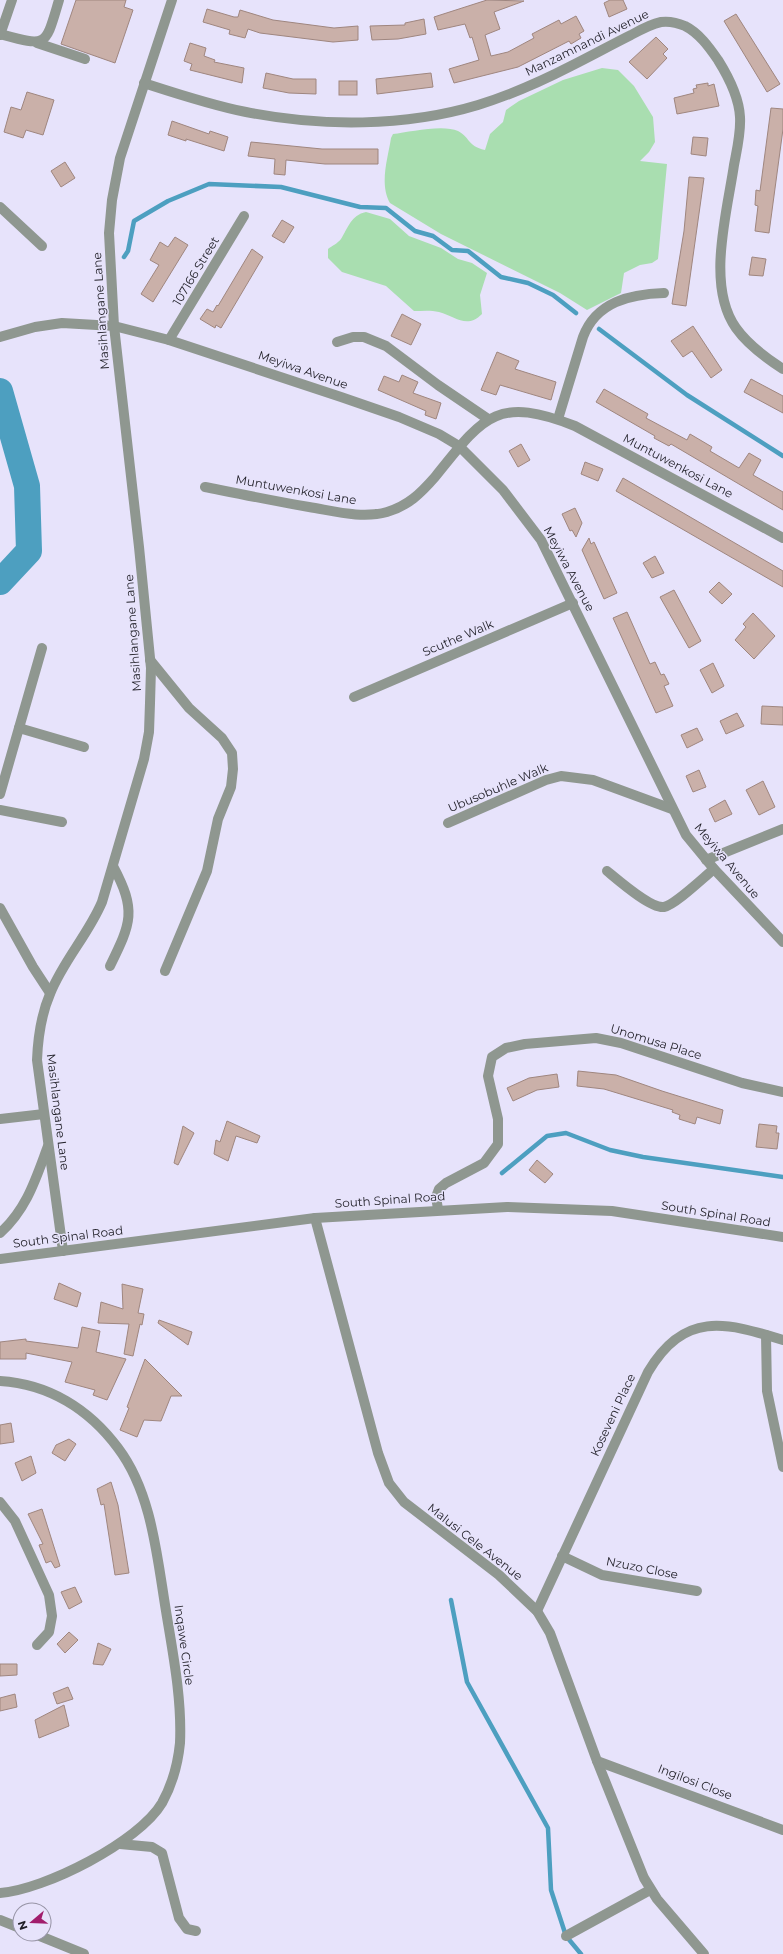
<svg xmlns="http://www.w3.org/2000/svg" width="783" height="1954" font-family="Montserrat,sans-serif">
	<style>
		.green { fill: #a9deb0 }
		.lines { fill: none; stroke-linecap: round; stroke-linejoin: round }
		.stream { stroke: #4d9fc0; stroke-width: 4.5 }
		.river { stroke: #4d9fc0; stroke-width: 26 }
		.building { fill: #cab0a9; stroke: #9f867f }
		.minor { stroke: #8f9790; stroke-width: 10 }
		.labels { text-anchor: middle; stroke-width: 3; stroke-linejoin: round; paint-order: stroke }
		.street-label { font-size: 12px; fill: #1f1e26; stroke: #e7e3fb }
	</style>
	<rect width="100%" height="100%" fill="#e7e3fb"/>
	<!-- green -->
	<g class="green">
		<path d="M602,68L618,70L634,86L653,117L655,142L649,152L640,161L667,164L658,259L652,263L640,265L624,273L621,293L587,310L560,293L441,234L390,203C379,184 388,158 391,138L393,134C409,132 443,124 458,131C470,137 467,146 485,150L490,134L503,122L506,110L519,101L563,80Z"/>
		<path d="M366,212L390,219L409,236L441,248L458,259L472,263L487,273L480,295L482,314C467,329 456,317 439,312C431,310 422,311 414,311L386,286L342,272L328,258V249C332,246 338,243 341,239C348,228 351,215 366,212Z"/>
	</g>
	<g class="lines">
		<!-- stream -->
		<g class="stream">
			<path d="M124,257L128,251L134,221L168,201L209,184L281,187L360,207L386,208L415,231L433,236L452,250L468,251L501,277L528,283L553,295L576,313"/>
			<path d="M599,329L687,395L783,456"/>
			<path d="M502,1173L547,1136L566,1133L610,1150L643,1157L783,1177"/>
			<path d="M451,1600L467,1682L548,1828L551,1890L566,1936L581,1954"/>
		</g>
		<!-- river -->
		<path class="river" d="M0,391L27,486L29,551L0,582"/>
	</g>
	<!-- building -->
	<g class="building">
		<path d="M76,0H126L124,7L133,10L115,63L61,44Z"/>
		<path d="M487,0L524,1L494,12L500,29L485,35L491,56L508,52L534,38L532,34L559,20L561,24L576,16L584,31L579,34L581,38L571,44L569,41L518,67L454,83L449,69L479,60L472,37L470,38L465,24L438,30L434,17Z"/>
		<path d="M610,0H623L627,9L609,17L604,3Z"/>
		<path d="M207,9L234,17H238L240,10L273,20L334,28L358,26V40L333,42L260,33L248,29L245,38L229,34L230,30L203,22Z"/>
		<path d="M736,14L780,84L767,92L724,21Z"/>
		<path d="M424,19L426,34L398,39L372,40L370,26L405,25V23Z"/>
		<path d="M656,37L668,49L663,54L667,58L647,79L629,62Z"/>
		<path d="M190,43L206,48L204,56L215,60L214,62L244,68L242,83L190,70L192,64L184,61Z"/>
		<path d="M266,73L293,79H316V94L289,93L263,88Z"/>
		<path d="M431,73L433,87L377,94L376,79Z"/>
		<rect x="339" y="81" width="18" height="14"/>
		<path d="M708,83V86L714,84L719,106L677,114L674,98L694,93L693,89L697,88L696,85Z"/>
		<path d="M27,92L54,100L43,135L26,130L23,138L4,132L11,107L21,110Z"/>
		<path d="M771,108L783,109V129L769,233L755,231L758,206L755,205L756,190L760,191Z"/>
		<path d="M172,121L209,134L210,131L228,137L224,151L186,139V141L168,135Z"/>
		<path d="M693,137L708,138L706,156L691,154Z"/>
		<path d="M251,142L322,149H378V164H325L286,160L285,175L274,174L275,159L248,156Z"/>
		<path d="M65,162L75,178L61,187L51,171Z"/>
		<path d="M689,177L704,178L686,306L672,304L684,231Z"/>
		<path d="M282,220L294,227L284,243L272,236Z"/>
		<path d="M175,237L188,245L153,302L141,294L159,265L150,260L160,242L168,247Z"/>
		<path d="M252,249L263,257L221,328L216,325L215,328L200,319L207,309L213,312L217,305L218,306Z"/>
		<path d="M752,257L766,259L763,276L749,275Z"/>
		<path d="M402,314L421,324L411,345L391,336Z"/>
		<path d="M693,326L722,370L711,378L692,351L683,357L671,341Z"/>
		<path d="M497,352L519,361L515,369L556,382L551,400L500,385L496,395L481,390Z"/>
		<path d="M402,375L418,382L413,393L441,403L436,419L425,415L426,411L378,390L384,376L399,382Z"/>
		<path d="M751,379L783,396V413L744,392Z"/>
		<path d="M604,389L648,414L646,418L687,440L690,434L712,447L710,451L739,468L749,453L761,460L753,475L783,492V510L671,444L669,446L654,438L655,436L596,402Z"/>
		<path d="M521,444L530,460L518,467L509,451Z"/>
		<path d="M585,462L603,469L598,481L581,474Z"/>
		<path d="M623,478L783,571V587L616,491Z"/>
		<path d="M575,508L582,523L576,537L572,530L570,531L562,514Z"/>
		<path d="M589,538L591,544L594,542L617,593L604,599L582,550Z"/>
		<path d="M655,556L664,573L652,578L643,563Z"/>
		<path d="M719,582L732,594L722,604L709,592Z"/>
		<path d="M674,590L701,641L689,648L660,597Z"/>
		<path d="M627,612L650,664L655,662L661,675L664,674L669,684L664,686L673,706L656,713L613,618Z"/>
		<path d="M753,613L775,636L754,659L735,640L746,627L743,624Z"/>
		<path d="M713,663L724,686L712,693L700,670Z"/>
		<path d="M762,706L783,707V725L761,724Z"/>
		<path d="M737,713L744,726L726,734L720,721Z"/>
		<path d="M697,728L703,740L687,748L681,735Z"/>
		<path d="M699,770L706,787L693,792L686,776Z"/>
		<path d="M763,781L775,807L759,815L746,790Z"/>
		<path d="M725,800L732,814L715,822L709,809Z"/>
		<path d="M578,1071L616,1075L662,1091L723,1110L720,1124L697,1117L695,1124L679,1119L680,1115L672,1112L673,1110L604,1089L577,1086Z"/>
		<path d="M557,1074L559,1087L537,1090L513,1101L507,1088L529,1078Z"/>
		<path d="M227,1121L260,1136L257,1143L236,1136L228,1161L214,1154L216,1140L220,1142Z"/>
		<path d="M759,1124L777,1126L776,1133H779L777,1149L756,1147Z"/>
		<path d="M183,1126L194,1133L178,1165L174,1163Z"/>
		<path d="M537,1160L553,1174L545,1183L529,1170Z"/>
		<path d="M59,1283L81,1293L77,1307L54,1299Z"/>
		<path d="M122,1284L143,1289L138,1313L144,1314L142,1325L140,1324L133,1356L124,1354L129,1324L98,1323L101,1302L123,1309Z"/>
		<path d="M159,1320L192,1332L188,1345L158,1323Z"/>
		<path d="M82,1327L100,1331L96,1352L126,1359L107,1400L93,1395L95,1390L65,1382L72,1362L26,1353V1359H0V1342L26,1339V1341L78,1348Z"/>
		<path d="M145,1359L182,1396H171L161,1421L144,1420L137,1437L120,1430L129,1408L127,1407Z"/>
		<path d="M11,1423L14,1442L0,1444V1425Z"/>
		<path d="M69,1439L76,1444L65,1461L52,1453L56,1445Z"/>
		<path d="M31,1456L36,1473L22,1481L15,1463Z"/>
		<path d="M111,1482L118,1505L129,1573L115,1575L104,1504L101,1505L97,1489Z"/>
		<path d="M42,1509L60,1566L55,1568L51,1561L46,1563L39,1545L43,1544L28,1514Z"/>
		<path d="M75,1587L82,1602L69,1609L61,1592Z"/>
		<path d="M69,1632L78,1640L65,1653L57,1644Z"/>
		<path d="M98,1643L111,1649L103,1665L93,1664Z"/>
		<path d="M0,1664H17V1675L0,1676Z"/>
		<path d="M68,1687L73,1699L57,1704L53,1693Z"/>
		<path d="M15,1694L17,1707L0,1711V1698Z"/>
		<path d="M64,1705L69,1726L39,1738L35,1720Z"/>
	</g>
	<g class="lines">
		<!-- minor -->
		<g class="minor">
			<path d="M0,34C48,47 45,47 59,0"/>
			<path d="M0,35L12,0"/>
			<path d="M37,43L85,59"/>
			<path d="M144,83C178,94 211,105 246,112C321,127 405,127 478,105C510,95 542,81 571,66C591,56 611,45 631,35C640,30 651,24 661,22C669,21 678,23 685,26C699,33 709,47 718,60C728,76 739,97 740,117C741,133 737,149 734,165C727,213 706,286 736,328C748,345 766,358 783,369"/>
			<path d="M0,207L42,246"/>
			<path d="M0,337L35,327L62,323L114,326L169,340L341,397L399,417L439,434L459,446L503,490L541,540L686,835L714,869L783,942"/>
			<path d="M169,340L244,216"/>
			<path d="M337,342L353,337H364L386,346L438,385L488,419"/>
			<path d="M558,419L583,337C596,302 630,294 664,293"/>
			<path d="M205,487C240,494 274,501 309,507C334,511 362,519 387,512C408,506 421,493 435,477C483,417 496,395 575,426L783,538"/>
			<path d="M150,660L189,708L222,738L232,753L233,769L231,787L218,819L207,871L165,971"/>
			<path d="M354,697L573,603"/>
			<path d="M19,728L84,747"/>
			<path d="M0,794L42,648"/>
			<path d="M0,810L62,822"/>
			<path d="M448,823L546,780L561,776L593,780L672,809"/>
			<path d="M706,860L783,829"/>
			<path d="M607,871C618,880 651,909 664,907C675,905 704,877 714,869"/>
			<path d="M0,908L33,967L50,993"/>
			<path d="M110,966C131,923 137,911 113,866"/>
			<path d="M0,1119L44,1114"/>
			<path d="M438,1209L436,1197L439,1189L446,1183L484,1163L498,1144V1119L488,1076L492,1057L506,1048L525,1044L596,1038L621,1043L742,1083L783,1092"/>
			<path d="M315,1218L378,1453L389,1483L404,1502L499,1575L537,1611L550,1633L597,1761L644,1878L657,1899L704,1954"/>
			<path d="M0,1233C27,1209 36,1178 48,1146"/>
			<path d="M63,1251L37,1060C38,1036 41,1015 50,994C63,961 88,935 102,902L144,759L149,732L150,703L151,668L139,547L114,326L109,233L112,200L120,158L172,0"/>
			<path d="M0,1259L315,1218L507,1207L612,1211L783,1237"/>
			<path d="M766,1335L767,1391L783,1467"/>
			<path d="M0,1381C49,1384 89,1409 118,1448C152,1493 157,1557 166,1611C173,1654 182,1699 180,1743C178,1763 172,1785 162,1803C139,1842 44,1890 0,1893"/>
			<path d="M0,1502L15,1521L49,1595L52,1616L49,1632L37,1645"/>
			<path d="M562,1556L602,1575L697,1591"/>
			<path d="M537,1611L648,1372C684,1311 725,1322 783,1340"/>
			<path d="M597,1761L783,1830"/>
			<path d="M120,1844L152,1847L162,1853L179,1918L187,1929L196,1931"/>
			<path d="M0,1920L20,1928"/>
			<path d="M35,1934L84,1954"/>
			<path d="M566,1936L650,1890"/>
		</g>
	</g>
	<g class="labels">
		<!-- street labels -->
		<g class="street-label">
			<text transform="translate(587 43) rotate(-26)" y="4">Manzamnandi Avenue</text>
			<text transform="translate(196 271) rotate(-59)" y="4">107166 Street</text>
			<text transform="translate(101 311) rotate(-94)" y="4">Masihlangane Lane</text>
			<text transform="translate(303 370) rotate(19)" y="4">Meyiwa Avenue</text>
			<text transform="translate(678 466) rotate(28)" y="4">Muntuwenkosi Lane</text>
			<text transform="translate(296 490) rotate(10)" y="4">Muntuwenkosi Lane</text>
			<text transform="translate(569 569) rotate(62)" y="4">Meyiwa Avenue</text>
			<text transform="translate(133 633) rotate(-94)" y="4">Masihlangane Lane</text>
			<text transform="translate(458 638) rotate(-23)" y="4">Scuthe Walk</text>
			<text transform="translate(498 788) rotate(-23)" y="4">Ubusobuhle Walk</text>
			<text transform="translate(727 861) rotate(50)" y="4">Meyiwa Avenue</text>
			<text transform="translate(656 1042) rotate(17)" y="4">Unomusa Place</text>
			<text transform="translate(58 1112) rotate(83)" y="4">Masihlangane Lane</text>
			<text transform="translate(390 1200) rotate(-4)" y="4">South Spinal Road</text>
			<text transform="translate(716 1214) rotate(9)" y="4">South Spinal Road</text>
			<text transform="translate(68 1237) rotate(-7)" y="4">South Spinal Road</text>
			<text transform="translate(613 1415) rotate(-65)" y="4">Koseveni Place</text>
			<text transform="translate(475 1542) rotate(38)" y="4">Malusi Cele Avenue</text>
			<text transform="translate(642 1568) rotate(11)" y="4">Nzuzo Close</text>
			<text transform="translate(184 1645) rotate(82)" y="4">Inqawe Circle</text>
			<text transform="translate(695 1782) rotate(21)" y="4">Ingilosi Close</text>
		</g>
	</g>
	<!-- north arrow -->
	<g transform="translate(32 1922) rotate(251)"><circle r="19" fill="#e7e3fb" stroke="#9794a6"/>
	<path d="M0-3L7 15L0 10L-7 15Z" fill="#a11d6c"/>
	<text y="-6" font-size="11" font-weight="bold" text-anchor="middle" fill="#1f1e26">N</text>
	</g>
</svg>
